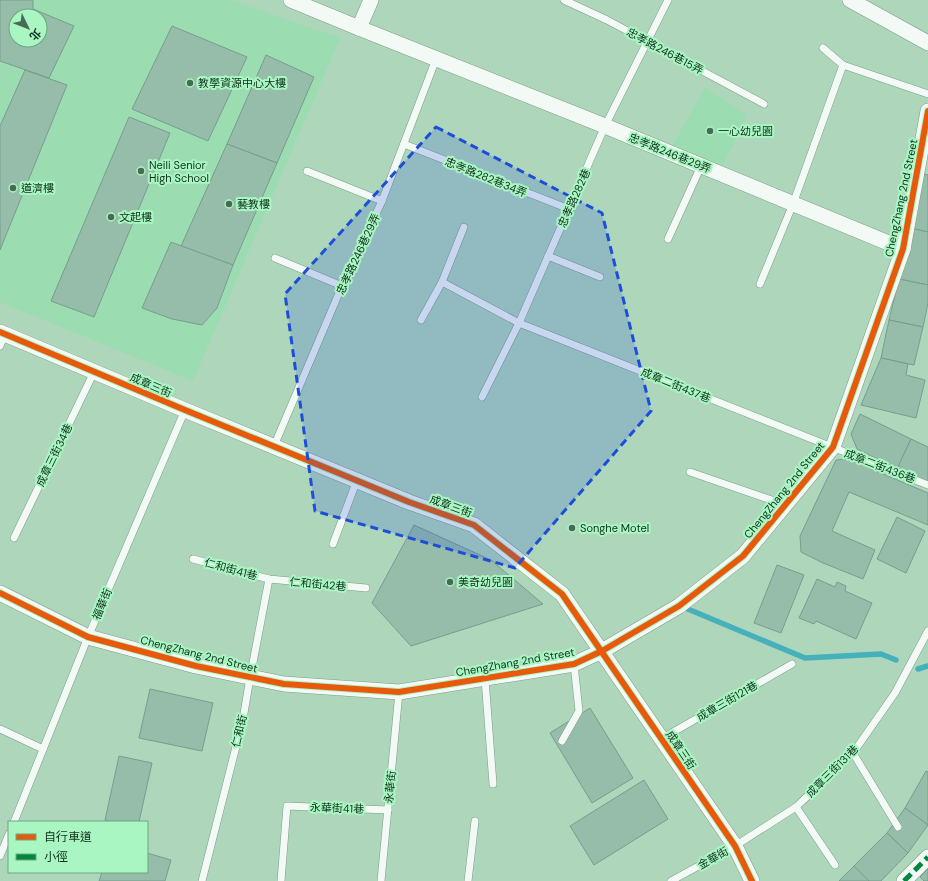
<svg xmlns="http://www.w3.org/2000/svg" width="928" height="881" font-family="'DM Sans','Noto Sans TC',sans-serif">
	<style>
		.built { fill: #9bdcb1; fill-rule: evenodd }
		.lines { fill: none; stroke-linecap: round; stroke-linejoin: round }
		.stream { stroke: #46b1ba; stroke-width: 5.5 }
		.building { fill: #96bcaa; stroke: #779e8e; fill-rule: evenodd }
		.lane-casing { stroke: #7c9d88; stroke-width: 8 }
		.street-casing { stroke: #7c9d88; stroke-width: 16 }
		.lane { stroke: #f3f9f5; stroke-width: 7 }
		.street { stroke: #f3f9f5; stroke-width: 15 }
		.quiet { stroke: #00873e; stroke-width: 5; stroke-dasharray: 10 5; stroke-linecap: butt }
		.cycleway-casing { stroke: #a9f6c2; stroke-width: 8 }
		.cycleway { stroke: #e8590c; stroke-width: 6 }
		.marked { fill: #1d4ed8; fill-opacity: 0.2; stroke: #1d4ed8; stroke-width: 3; stroke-dasharray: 8 5; stroke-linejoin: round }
		.poi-dot { fill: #486b55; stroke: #a9f6c2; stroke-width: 1.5 }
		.labels { text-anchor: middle; stroke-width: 4; stroke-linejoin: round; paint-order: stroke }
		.street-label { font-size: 11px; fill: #11311e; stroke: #a9f6c2 }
		.poi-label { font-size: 11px; fill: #11311e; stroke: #a9f6c2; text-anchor: start }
	</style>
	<rect width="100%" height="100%" fill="#aed6bb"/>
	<!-- built -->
	<g class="built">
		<path d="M0,0H231L340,38L193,381L0,302ZM16,16H40V40H16Z"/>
		<path d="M705,88L747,115L721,168L671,148Z"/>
	</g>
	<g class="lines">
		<!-- stream -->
		<g class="stream">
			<path d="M683,607L805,658L881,654L896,660"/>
			<path d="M918,669L928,666"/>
		</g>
	</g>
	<!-- building -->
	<g class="building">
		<path d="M0,0H33V9L74,26L49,78L0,61ZM16,16H40V40H16Z"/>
		<path d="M172,26L247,57L208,141L132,109Z"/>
		<path d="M266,55L314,77L277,163L227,144Z"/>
		<path d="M25,70L67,85L0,250V126Z"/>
		<path d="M129,117L170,133L94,317L51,301Z"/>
		<path d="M227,144L277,163L233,265L181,246Z"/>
		<path d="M922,173L928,175V232L910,228Z"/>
		<path d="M910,228L928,232V285L899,279Z"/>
		<path d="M171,242L233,265L217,308L202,325L172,319L142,308Z"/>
		<path d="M899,279L928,285V303L923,327L889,320Z"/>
		<path d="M889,320L923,327L914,365L881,358Z"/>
		<path d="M881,358L908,364L906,375L925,380L916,418L861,405Z"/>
		<path d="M860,414L911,439L897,469L857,449L851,434Z"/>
		<path d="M911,439L928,447V484L897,469Z"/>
		<path d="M848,459L928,493V525L849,492L832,531L875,550L863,579L823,563L801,552L800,536L836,460Z"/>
		<path d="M897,517L925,531L906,573L877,559Z"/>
		<path d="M414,525L491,560L543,604L411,646L372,603Z"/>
		<path d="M777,565L804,575L781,633L754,623Z"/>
		<path d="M817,579L835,587L837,582L846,586L845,591L872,603L856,639L816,621L814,624L799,618Z"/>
		<path d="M150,689L213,703L202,751L139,738Z"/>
		<path d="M590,708L633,778L592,803L550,733Z"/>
		<path d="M119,756L152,763L139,822H113L105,820Z"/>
		<path d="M926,771L928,772V825L905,808Z"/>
		<path d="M644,780L668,819L594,865L570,826Z"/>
		<path d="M905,808L928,825L908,853L887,833Z"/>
		<path d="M887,833L908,853L881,881H869L854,866Z"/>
		<path d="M147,853L171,860L165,881H99L102,872H147Z"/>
		<path d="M854,866L869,881H839Z"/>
		<path d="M928,869V881H924L920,877Z"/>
	</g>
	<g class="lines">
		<defs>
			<g id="lane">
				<path d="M564,0L607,20L764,104"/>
				<path d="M823,48L843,65"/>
				<path d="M404,144L569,209"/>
				<path d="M307,171L382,201"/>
				<path d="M464,227L442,282L519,323L928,485"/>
				<path d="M668,239L701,166"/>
				<path d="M548,256L600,277"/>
				<path d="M275,258L342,286"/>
				<path d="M760,284L793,204L843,65L928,94"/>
				<path d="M421,320L442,282"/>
				<path d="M0,346L5,334"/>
				<path d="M482,397L519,323L605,126L668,0"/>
				<path d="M274,446L342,286L382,201L436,59"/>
				<path d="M690,472L786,505"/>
				<path d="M14,538L94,372"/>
				<path d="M333,544L357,480"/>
				<path d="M193,559L269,579L366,588"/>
				<path d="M485,679L493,784"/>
				<path d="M0,729L43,749"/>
				<path d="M661,739L792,664"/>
				<path d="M562,741L579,711L574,664"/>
				<path d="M853,753L898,827"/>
				<path d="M796,807L835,865"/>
				<path d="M14,822L88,637L185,410"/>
				<path d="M0,856L9,834"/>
				<path d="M202,881L243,719L250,678L269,579"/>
				<path d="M281,881L287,806L388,810"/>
				<path d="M381,881L399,692"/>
				<path d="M468,881L475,821"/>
				<path d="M671,881L735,846L796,807L853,753L895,693L928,631"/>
			</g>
			<g id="street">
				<path d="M291,0L359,28L605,126L903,249"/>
				<path d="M850,0L928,43"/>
				<path d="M359,28L371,0"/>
				<path d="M0,332L185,410L409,502L474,525L562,594L735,846L752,881"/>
				<path d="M0,593L88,637L196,666L284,684L399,692L574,664L602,651L679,606L743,556L833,447L903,249L928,111"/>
				<path d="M904,881L928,857"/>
			</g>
		</defs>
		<!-- lane casing -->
		<use href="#lane" class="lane-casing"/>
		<!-- street casing -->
		<use href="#street" class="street-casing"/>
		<!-- lane -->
		<use href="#lane" class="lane"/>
		<!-- street -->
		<use href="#street" class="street"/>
		<!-- quiet -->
		<path class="quiet" d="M904,881L928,857"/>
		<defs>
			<g id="cycleway">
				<path d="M0,332L185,410L409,502L474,525L562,594L735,846L752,881"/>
				<path d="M0,593L88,637L196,666L284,684L399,692L574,664L602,651L679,606L743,556L833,447L903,249L928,111"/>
			</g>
		</defs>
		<!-- cycleway casing -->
		<use href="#cycleway" class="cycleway-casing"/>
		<!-- cycleway -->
		<use href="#cycleway" class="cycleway"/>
	</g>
	<!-- marked area -->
	<path class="marked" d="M436,127L602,213L651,411L515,568L315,511L285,294Z"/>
	<!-- markers -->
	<g class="poi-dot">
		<circle cx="190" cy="83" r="4"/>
		<circle cx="710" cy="131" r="4"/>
		<circle cx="141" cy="171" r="4"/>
		<circle cx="13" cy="188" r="4"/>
		<circle cx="229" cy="204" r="4"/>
		<circle cx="111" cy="217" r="4"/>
		<circle cx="572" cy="528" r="4"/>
		<circle cx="450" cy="582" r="4"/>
	</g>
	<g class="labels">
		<!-- street labels -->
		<g class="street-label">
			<text transform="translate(665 51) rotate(28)" y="4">忠孝路246巷15弄</text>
			<text transform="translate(670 153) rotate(22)" y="4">忠孝路246巷29弄</text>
			<text transform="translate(486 177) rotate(22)" y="4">忠孝路282巷34弄</text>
			<text transform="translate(574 198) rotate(-66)" y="4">忠孝路282巷</text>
			<text transform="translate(901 198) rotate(-78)" y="4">ChengZhang 2nd Street</text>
			<text transform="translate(358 254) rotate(-65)" y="4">忠孝路246巷29弄</text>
			<text transform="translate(151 385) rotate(23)" y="4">成章三街</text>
			<text transform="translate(676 385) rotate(22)" y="4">成章二街437巷</text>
			<text transform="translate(54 455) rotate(-64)" y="4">成章三街34巷</text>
			<text transform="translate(880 466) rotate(21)" y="4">成章二街436巷</text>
			<text transform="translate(784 490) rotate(-51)" y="4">ChengZhang 2nd Street</text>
			<text transform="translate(451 506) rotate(20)" y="4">成章三街</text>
			<text transform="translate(231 569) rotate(15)" y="4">仁和街41巷</text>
			<text transform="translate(318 584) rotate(5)" y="4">仁和街42巷</text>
			<text transform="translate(102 604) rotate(-67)" y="4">福華街</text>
			<text transform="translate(199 654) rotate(14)" y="4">ChengZhang 2nd Street</text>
			<text transform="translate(515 662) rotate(-10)" y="4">ChengZhang 2nd Street</text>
			<text transform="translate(727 701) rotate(-30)" y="4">成章三街121巷</text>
			<text transform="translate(239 731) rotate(-77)" y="4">仁和街</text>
			<text transform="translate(681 750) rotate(56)" y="4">成章三街</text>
			<text transform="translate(832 771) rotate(-45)" y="4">成章三街131巷</text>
			<text transform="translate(390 787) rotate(-84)" y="4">永華街</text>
			<text transform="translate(337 808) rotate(2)" y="4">永華街41巷</text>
			<text transform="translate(713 858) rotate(-29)" y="4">金華街</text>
		</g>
		<!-- poi labels -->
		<g class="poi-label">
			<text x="198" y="87">教學資源中心大樓</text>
			<text x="718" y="135">一心幼兒園</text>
			<text x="149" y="169">Neili Senior<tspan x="149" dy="13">High School</tspan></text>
			<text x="21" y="192">道濟樓</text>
			<text x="237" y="208">藝教樓</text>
			<text x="119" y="221">文起樓</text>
			<text x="580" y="532">Songhe Motel</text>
			<text x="458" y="586">美奇幼兒園</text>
		</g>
	</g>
	<!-- legend -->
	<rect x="8" y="821" width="140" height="52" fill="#a9f6c2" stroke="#6ca780"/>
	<rect x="16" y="834" width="20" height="6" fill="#e8590c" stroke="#6ca780"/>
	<text x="44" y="841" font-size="12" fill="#11311e">自行車道</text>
	<rect x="16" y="854" width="20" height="6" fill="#00873e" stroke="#6ca780"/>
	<text x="44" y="861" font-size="12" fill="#11311e">小徑</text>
	<!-- north arrow -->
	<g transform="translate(28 28) rotate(133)"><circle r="19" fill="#a9f6c2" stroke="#6ca780"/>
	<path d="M0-3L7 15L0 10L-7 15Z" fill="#486b55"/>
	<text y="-6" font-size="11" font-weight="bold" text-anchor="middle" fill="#11311e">北</text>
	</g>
</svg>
